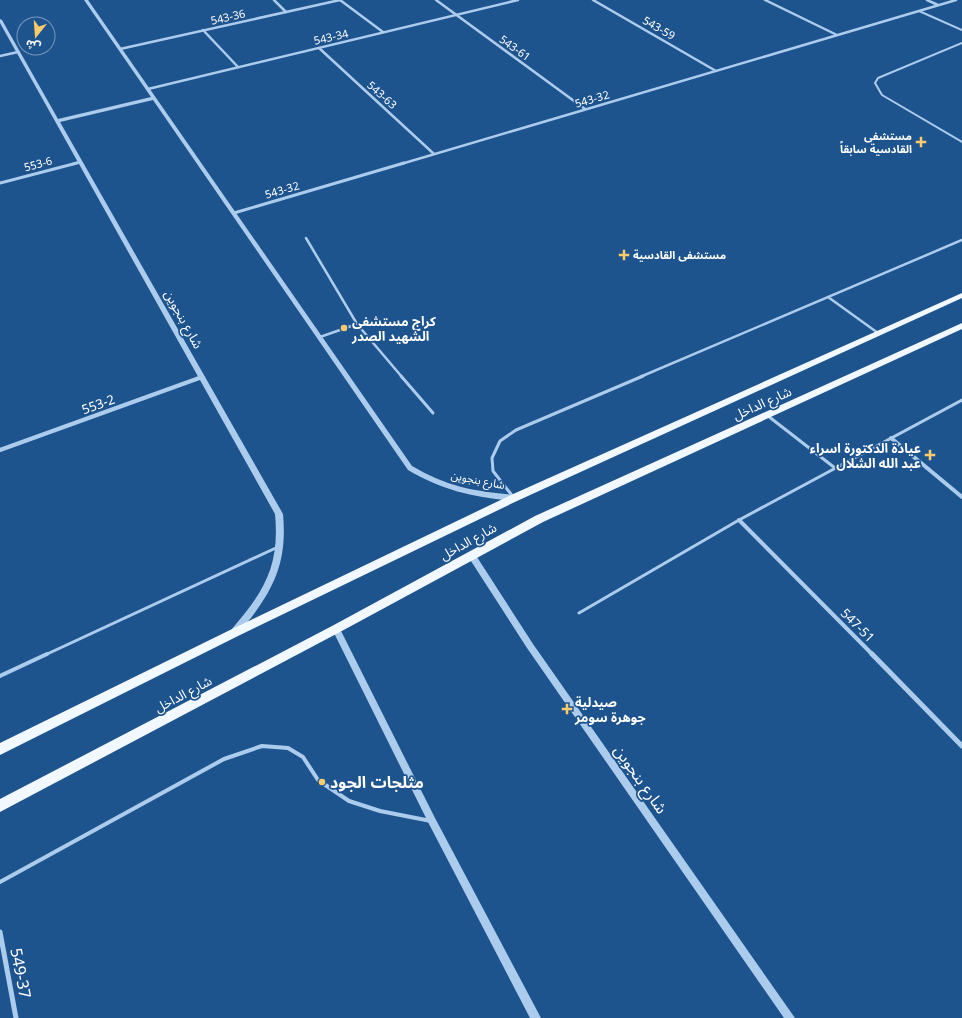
<svg xmlns="http://www.w3.org/2000/svg" width="962" height="1018" font-family="'Noto Sans','Noto Sans Arabic',sans-serif">
	<style>
		.lines { fill: none; stroke-linecap: round; stroke-linejoin: round }
		.service-far3 { stroke: #accced; stroke-width: 2 }
		.service-far2 { stroke: #accced; stroke-width: 2.5 }
		.service-far1 { stroke: #accced; stroke-width: 3 }
		.service { stroke: #accced; stroke-width: 4 }
		.minor-far3 { stroke: #accced; stroke-width: 2.5 }
		.minor-far2 { stroke: #accced; stroke-width: 3 }
		.minor-far1 { stroke: #accced; stroke-width: 4 }
		.minor { stroke: #accced; stroke-width: 5 }
		.tertiary { fill: #accced; fill-rule: evenodd }
		.primary { fill: #f2f8ff; fill-rule: evenodd }
		.poi-dot { fill: #fccb6b; stroke: #1e548e; stroke-width: 1.5 }
		.labels { text-anchor: middle; stroke-width: 3.5; stroke-linejoin: round; paint-order: stroke }
		.far-street-label { font-size: 11px; fill: #fff; stroke: #1e548e }
		.far-poi-label { font-size: 11px; font-weight: bold; fill: #fff; stroke: #1e548e; text-anchor: end }
		.street-label { font-size: 13px; fill: #fff; stroke: #1e548e }
		.poi-label { font-size: 13px; font-weight: bold; fill: #fff; stroke: #1e548e; text-anchor: start }
		.near-street-label { font-size: 16px; fill: #fff; stroke: #1e548e }
		.near-poi-label { font-size: 16px; font-weight: bold; fill: #fff; stroke: #1e548e; text-anchor: start }
	</style>
	<rect width="100%" height="100%" fill="#1e548e"/>
	<g class="lines">
		<!-- service-far3 -->
		<g class="service-far3">
			<path d="M919,11L962,30"/>
			<path d="M962,43L878,78L875,83L882,95L962,142"/>
		</g>
		<!-- service-far2 -->
		<g class="service-far2">
			<path d="M306,238L357,324L402,377"/>
			<path d="M828,297L878,333"/>
			<path d="M320,337L357,324"/>
			<path d="M640,377L962,240"/>
		</g>
		<!-- service-far1 -->
		<g class="service-far1">
			<path d="M401,376L433,413"/>
			<path d="M768,416L835,468"/>
			<path d="M514,498L493,471L492,458L500,441L516,430L643,376"/>
			<path d="M579,613L739,520L962,400"/>
			<path d="M45,655L278,547"/>
		</g>
		<!-- service -->
		<g class="service">
			<path d="M0,676L47,654"/>
			<path d="M0,882L224,759L262,746L288,748L303,757L318,780L349,801L380,811L431,821"/>
		</g>
		<!-- minor-far3 -->
		<g class="minor-far3">
			<path d="M274,0L286,12"/>
			<path d="M340,0L383,32"/>
			<path d="M436,0L585,109"/>
			<path d="M593,0L716,71"/>
			<path d="M765,0L837,35"/>
			<path d="M927,0L938,5"/>
			<path d="M203,30L238,67"/>
			<path d="M319,48L434,154"/>
			<path d="M120,49L340,0"/>
			<path d="M0,56L18,52"/>
			<path d="M148,89L518,0"/>
			<path d="M73,164L80,162"/>
			<path d="M401,164L956,0"/>
		</g>
		<!-- minor-far2 -->
		<g class="minor-far2">
			<path d="M0,183L77,163"/>
			<path d="M234,213L404,163"/>
		</g>
		<!-- minor-far1 -->
		<g class="minor-far1">
			<path d="M891,438L962,497"/>
			<path d="M0,450L202,377"/>
			<path d="M739,520L873,655"/>
		</g>
		<!-- minor -->
		<g class="minor">
			<path d="M872,654L962,746"/>
			<path d="M0,932L16,1018"/>
		</g>
		<!-- tertiary -->
		<g class="tertiary">
			<path d="M84,0H88L412,466C448,487 473,491 514,495L516,496L517,498L516,500L514,501C473,497 444,491 408,470L153,100L60,122L283,514C287,557 277,584 251,618C246,623 241,633 234,635L231,634L230,632L231,630C264,592 280,566 275,514L0,23V19L2,20L58,119L151,97Z"/>
			<path d="M472,553L475,554L533,644L795,1018H784L527,648L469,558L468,556L469,554Z"/>
			<path d="M336,626L339,627L435,818L541,1018H530L429,824L332,629L333,627Z"/>
		</g>
		<!-- primary -->
		<g class="primary">
			<path d="M962,293V298L517,501L236,637L0,755V743L228,631L511,495Z"/>
			<path d="M962,323V329L543,522L340,632L0,812V799L332,626L535,516Z"/>
		</g>
	</g>
	<!-- markers -->
	<g class="poi-dot">
		<path d="M919 136h4v4h4v4h-4v4h-4v-4h-4v-4h4z"/>
		<path d="M622 249h4v4h4v4h-4v4h-4v-4h-4v-4h4z"/>
		<circle cx="344" cy="328" r="4"/>
		<path d="M928 449h4v4h4v4h-4v4h-4v-4h-4v-4h4z"/>
		<path d="M565 703h4v4h4v4h-4v4h-4v-4h-4v-4h4z"/>
		<circle cx="322" cy="782" r="4"/>
	</g>
	<g class="labels">
		<!-- far-street labels -->
		<g class="far-street-label">
			<text transform="translate(228 17) rotate(-13)" y="4">543-36</text>
			<text transform="translate(659 28) rotate(30)" y="4">543-59</text>
			<text transform="translate(331 37) rotate(-13)" y="4">543-34</text>
			<text transform="translate(515 48) rotate(36)" y="4">543-61</text>
			<text transform="translate(382 95) rotate(42)" y="4">543-63</text>
			<text transform="translate(592 99) rotate(-16)" y="4">543-32</text>
			<text transform="translate(38 164) rotate(-15)" y="4">553-6</text>
			<text transform="translate(282 190) rotate(-16)" y="4">543-32</text>
			<text transform="translate(478 480) rotate(11)" y="4">شارع بنجوين</text>
		</g>
		<!-- far-poi labels -->
		<g class="far-poi-label">
			<text x="912" y="140">مستشفى<tspan x="912" dy="13">القادسية سابقاً</tspan></text>
			<text x="633" y="259" text-anchor="start">مستشفى القادسية</text>
		</g>
		<!-- street labels -->
		<g class="street-label">
			<text transform="translate(184 319) rotate(61)" y="5">شارع بنجوين</text>
			<text transform="translate(762 403) rotate(-24)" y="5">شارع الداخل</text>
			<text transform="translate(98 404) rotate(-20)" y="5">553-2</text>
			<text transform="translate(468 541) rotate(-29)" y="5">شارع الداخل</text>
			<text transform="translate(858 625) rotate(45)" y="5">547-51</text>
			<text transform="translate(183 694) rotate(-28)" y="5">شارع الداخل</text>
		</g>
		<!-- poi labels -->
		<g class="poi-label">
			<text x="352" y="326">كراج مستشفى<tspan x="352" dy="15">الشهيد الصدر</tspan></text>
			<text x="921" y="453" text-anchor="end">عيادة الدكتورة اسراء<tspan x="921" dy="15">عبد الله الشلال</tspan></text>
			<text x="575" y="707">صيدلية<tspan x="575" dy="15">جوهرة سومر</tspan></text>
		</g>
		<!-- near-street labels -->
		<g class="near-street-label">
			<text transform="translate(641 779) rotate(55)" y="6">شارع بنجوين</text>
			<text transform="translate(21 973) rotate(79)" y="6">549-37</text>
		</g>
		<!-- near-poi labels -->
		<g class="near-poi-label">
			<text x="330" y="788">مثلجات الجود</text>
		</g>
	</g>
	<!-- north arrow -->
	<g transform="translate(36 36) rotate(197)"><circle r="19" fill="#1e548e" stroke="#7898bb"/>
	<path d="M0-3L7 15L0 10L-7 15Z" fill="#fccb6b"/>
	<text y="-6" font-size="11" font-weight="bold" text-anchor="middle" fill="#ffffff">ش</text>
	</g>
</svg>
